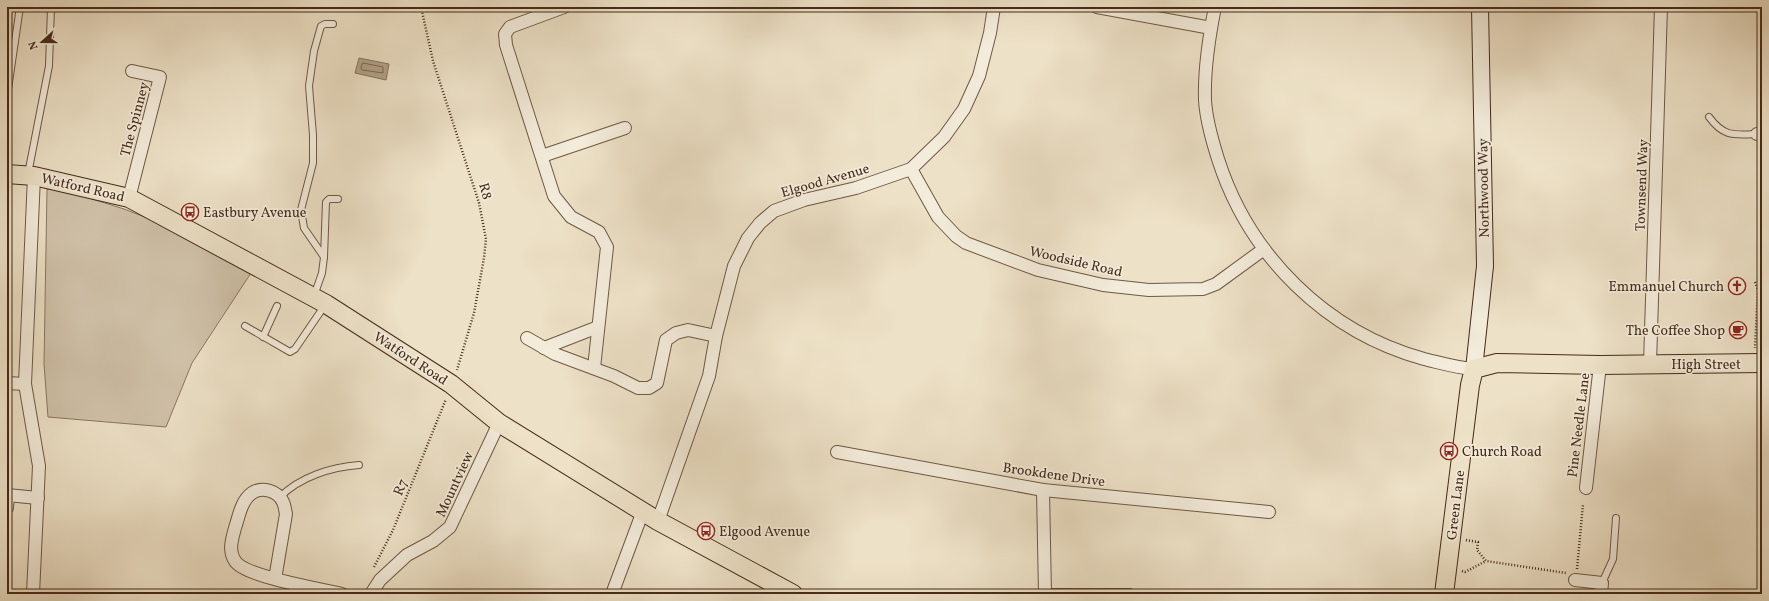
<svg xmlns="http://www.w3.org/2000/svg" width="1769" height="601" font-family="Vollkorn,serif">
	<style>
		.green { fill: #d0c2aa; stroke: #8a7662 }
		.water { fill: #b4a38c; stroke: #88735e }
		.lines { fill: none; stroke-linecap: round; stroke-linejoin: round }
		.shore { stroke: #7c6753; stroke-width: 1 }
		.lane-casing { stroke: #6f5845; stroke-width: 8 }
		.street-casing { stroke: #6f5845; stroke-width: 14 }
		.secondary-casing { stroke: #452b1a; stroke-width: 18 }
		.primary-casing { stroke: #452b1a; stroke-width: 20 }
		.path { stroke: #452b1a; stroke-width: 2.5; stroke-dasharray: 1 2; stroke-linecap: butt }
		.lane { stroke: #f3ecdb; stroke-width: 6 }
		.street { stroke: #f3ecdb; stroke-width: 12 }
		.secondary { stroke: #f3ecdb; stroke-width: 16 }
		.primary { stroke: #ede1c7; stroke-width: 18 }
		.labels { text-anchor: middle; stroke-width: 3.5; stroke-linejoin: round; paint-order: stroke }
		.street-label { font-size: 14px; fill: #452b1a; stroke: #f3ecdb }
		.poi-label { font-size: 14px; fill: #452b1a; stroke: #f3ecdb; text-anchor: start }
	</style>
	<rect width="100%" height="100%" fill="#ede1c7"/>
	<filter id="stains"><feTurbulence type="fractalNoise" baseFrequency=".005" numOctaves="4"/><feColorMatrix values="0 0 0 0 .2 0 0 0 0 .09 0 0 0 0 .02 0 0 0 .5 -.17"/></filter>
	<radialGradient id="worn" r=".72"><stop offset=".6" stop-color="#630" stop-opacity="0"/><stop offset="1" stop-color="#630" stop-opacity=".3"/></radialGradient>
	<!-- green -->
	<path class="green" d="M57,188L124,209L207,241L251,273L192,363L166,427L48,417L44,364L47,189Z"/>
	<!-- water -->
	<path class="water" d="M359,58L389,64L386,80L355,73Z"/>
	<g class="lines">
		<!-- shore -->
		<path class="shore" d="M363,63L383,67V73L362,70L361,68Z"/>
		<defs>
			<g id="lane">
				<path d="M7,96L20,7"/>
				<path d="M1709,117C1724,137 1733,135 1757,134"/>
				<path d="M28,174L49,66L51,7"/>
				<path d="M324,257L326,202L329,199H338"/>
				<path d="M314,296L322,273L324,257L304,228L301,210L313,163V135L309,86L314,51L321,26L325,24H333"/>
				<path d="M245,326L290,352L295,349L325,305"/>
				<path d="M263,337L277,306"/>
				<path d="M280,497C300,477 331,467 359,465"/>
				<path d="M1602,583L1613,559L1616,518"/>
				<path d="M1045,592H1130"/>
			</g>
			<g id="street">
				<path d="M564,7L510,27L505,34L506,45L554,196L571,217L599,232L607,247L594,368"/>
				<path d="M1097,7L1211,28"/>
				<path d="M1215,7C1209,37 1204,69 1205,100C1206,120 1212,140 1218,159C1249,256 1326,332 1424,359C1441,363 1457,368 1474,369"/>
				<path d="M1757,134H1762"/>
				<path d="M542,156L625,128"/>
				<path d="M911,169L938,217L956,236L966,243L1038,270L1103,285L1149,290L1203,289L1216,284L1264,249"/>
				<path d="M129,198L160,77L132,71"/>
				<path d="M527,338L555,354L614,376L638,388H649L657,383L666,340L676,333L688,330L716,336"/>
				<path d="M544,348L598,327"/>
				<path d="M1650,364L1661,7"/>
				<path d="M7,383L25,384"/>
				<path d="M837,452L1043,490L1269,512"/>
				<path d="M1586,488L1600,365"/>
				<path d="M1043,490L1045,594"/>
				<path d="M7,495L38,498"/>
				<path d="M7,508L8,495"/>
				<path d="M658,521L709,376L716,336L734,266L748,238L760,223L774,211L804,200L856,188L911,169L944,137L964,109L979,76L990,33L994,7"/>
				<path d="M275,579L286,514C285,510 285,506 283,502C278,491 262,486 252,493C241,501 239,516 235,528C232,539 228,551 235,561C245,577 321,589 342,594"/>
				<path d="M1575,580L1602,583L1601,594"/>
				<path d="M33,594L39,466L25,384L34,176"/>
				<path d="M371,594L380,580L407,555L433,541L450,527L499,423"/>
				<path d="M612,594L643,511"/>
			</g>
			<path id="secondary" d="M1474,369L1485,266L1480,7"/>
			<g id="primary">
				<path d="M7,174L34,176L129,198L326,304L451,384L499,423L658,521L793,594"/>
				<path d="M1444,594L1470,385L1474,369L1497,363L1600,365L1762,363"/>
			</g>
		</defs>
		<!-- lane casing -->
		<use href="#lane" class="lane-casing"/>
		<!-- street casing -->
		<use href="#street" class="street-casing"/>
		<!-- secondary casing -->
		<use href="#secondary" class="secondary-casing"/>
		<!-- primary casing -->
		<use href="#primary" class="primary-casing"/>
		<!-- path -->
		<g class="path">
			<path d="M421,7L433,61L479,203L486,239L484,258L474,313L457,370"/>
			<path d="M1755,282L1758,290L1755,348"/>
			<path d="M1466,540L1478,542L1477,550L1486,561L1566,573"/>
			<path d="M374,567L393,530L446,399"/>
			<path d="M1577,569L1583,504"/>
			<path d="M1462,571L1465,572L1486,561"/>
			<path d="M1613,591L1646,594"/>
		</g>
		<!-- lane -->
		<use href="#lane" class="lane"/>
		<!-- street -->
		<use href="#street" class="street"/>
		<!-- secondary -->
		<use href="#secondary" class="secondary"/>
		<!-- primary -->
		<use href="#primary" class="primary"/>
	</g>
	<!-- icons -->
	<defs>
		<symbol id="bus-ring" viewBox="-11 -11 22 22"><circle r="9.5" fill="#f3ecdb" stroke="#8f2418" stroke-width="1.5"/><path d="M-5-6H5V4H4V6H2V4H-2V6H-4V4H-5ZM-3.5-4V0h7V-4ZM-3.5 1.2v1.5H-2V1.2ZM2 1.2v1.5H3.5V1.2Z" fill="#8f2418"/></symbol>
		<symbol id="church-ring" viewBox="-11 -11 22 22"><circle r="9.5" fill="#f3ecdb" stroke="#8f2418" stroke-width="1.5"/><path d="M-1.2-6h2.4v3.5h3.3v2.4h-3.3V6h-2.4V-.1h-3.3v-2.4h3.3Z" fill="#8f2418"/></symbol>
		<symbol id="cafe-ring" viewBox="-11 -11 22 22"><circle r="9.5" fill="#f3ecdb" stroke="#8f2418" stroke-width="1.5"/><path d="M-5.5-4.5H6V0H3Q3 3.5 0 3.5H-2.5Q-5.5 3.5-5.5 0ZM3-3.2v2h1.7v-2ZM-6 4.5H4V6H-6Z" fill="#8f2418"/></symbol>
	</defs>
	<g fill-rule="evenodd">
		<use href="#bus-ring" x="180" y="202" width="20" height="20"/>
		<use href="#church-ring" x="1727" y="276" width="20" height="20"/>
		<use href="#cafe-ring" x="1728" y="320" width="20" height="20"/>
		<use href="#bus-ring" x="1439" y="441" width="20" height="20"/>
		<use href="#bus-ring" x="696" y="521" width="20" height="20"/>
	</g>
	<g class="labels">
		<!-- street labels -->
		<g class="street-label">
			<text transform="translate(134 119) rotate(-75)" y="5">The Spinney</text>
			<text transform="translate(825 180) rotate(-16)" y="5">Elgood Avenue</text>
			<text transform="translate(1641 185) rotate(-88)" y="5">Townsend Way</text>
			<text transform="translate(83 187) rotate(13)" y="5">Watford Road</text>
			<text transform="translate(1483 188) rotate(-91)" y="5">Northwood Way</text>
			<text transform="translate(486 191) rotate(74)" y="5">R8</text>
			<text transform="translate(1076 261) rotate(13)" y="5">Woodside Road</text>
			<text transform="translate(411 358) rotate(33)" y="5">Watford Road</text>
			<text x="1706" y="369">High Street</text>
			<text transform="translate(1578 425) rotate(-83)" y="5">Pine Needle Lane</text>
			<text transform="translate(1054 474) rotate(8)" y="5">Brookdene Drive</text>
			<text transform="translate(454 484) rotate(-65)" y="5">Mountview</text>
			<text transform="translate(400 487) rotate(-68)" y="5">R7</text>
			<text transform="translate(1455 505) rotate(-83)" y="5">Green Lane</text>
		</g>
		<!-- poi labels -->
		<g class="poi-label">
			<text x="203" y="217">Eastbury Avenue</text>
			<text x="1724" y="291" text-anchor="end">Emmanuel Church</text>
			<text x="1725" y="335" text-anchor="end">The Coffee Shop</text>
			<text x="1462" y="456">Church Road</text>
			<text x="719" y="536">Elgood Avenue</text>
		</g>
	</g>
	<!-- margin -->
	<rect width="1769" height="601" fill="none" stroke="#ede1c7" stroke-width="24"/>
	<rect x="8" y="8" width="1753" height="585" fill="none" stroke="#452b1a" stroke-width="2"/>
	<rect x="12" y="12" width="1745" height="577" fill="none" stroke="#452b1a"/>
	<!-- north arrow -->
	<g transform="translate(42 42) rotate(249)" stroke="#f3ecdb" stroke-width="3" paint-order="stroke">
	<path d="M0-3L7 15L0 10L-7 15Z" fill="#452b1a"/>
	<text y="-6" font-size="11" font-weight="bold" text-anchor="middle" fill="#452b1a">N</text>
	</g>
	<rect width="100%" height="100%" filter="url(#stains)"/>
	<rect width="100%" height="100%" fill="url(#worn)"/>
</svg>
